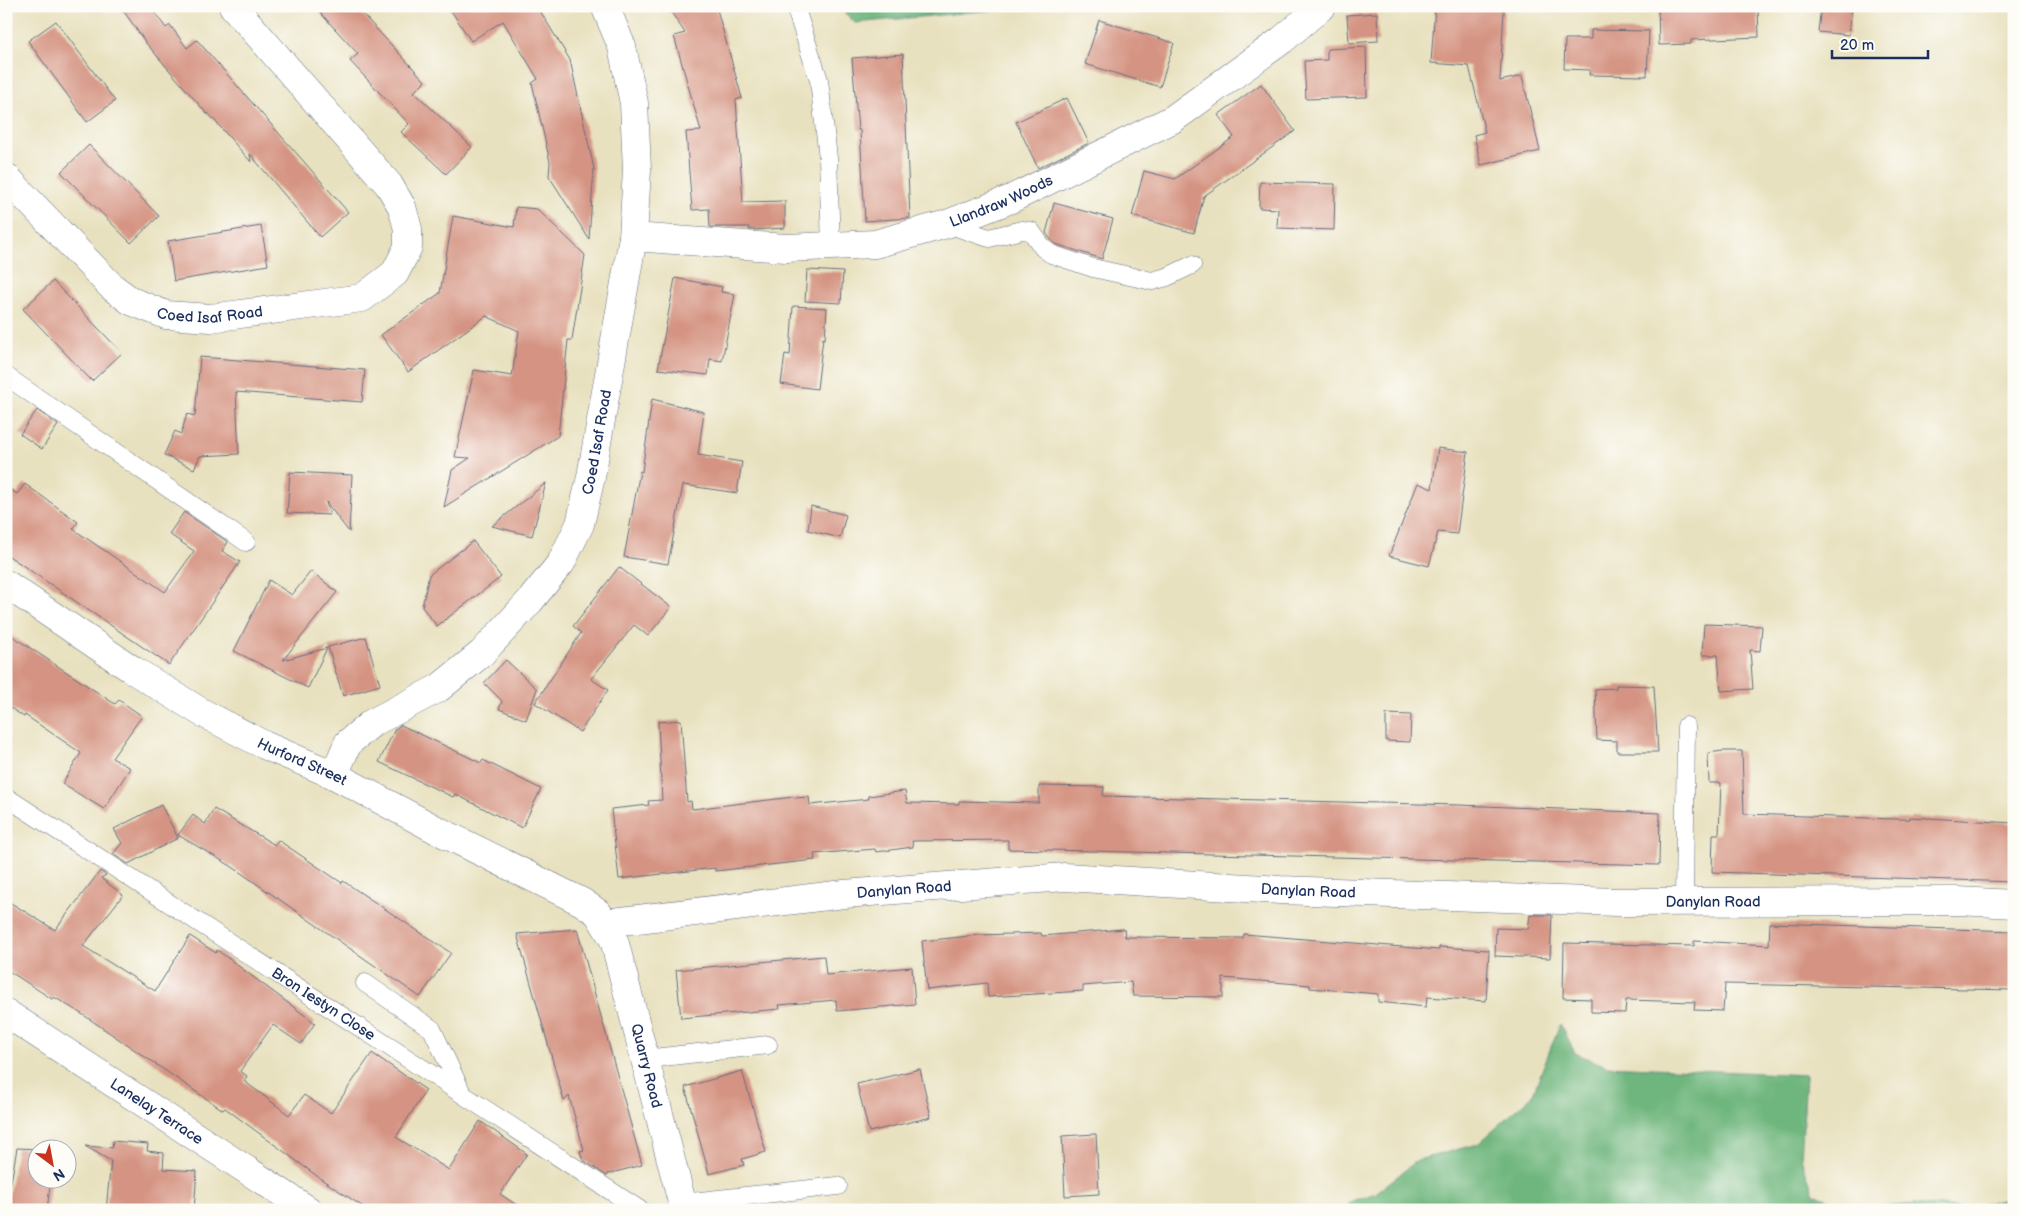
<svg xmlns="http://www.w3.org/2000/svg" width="2020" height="1216" font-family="'Balsamiq Sans',sans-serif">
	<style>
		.forest { fill: #6eb67d; stroke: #44726e }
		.building { fill: #d59483 }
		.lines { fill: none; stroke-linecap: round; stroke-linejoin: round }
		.lane-casing { stroke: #636d80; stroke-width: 19 }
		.street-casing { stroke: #636d80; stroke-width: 29 }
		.lane { stroke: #fff; stroke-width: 18 }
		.street { stroke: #fff; stroke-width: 28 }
		.labels { text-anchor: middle; stroke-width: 5; stroke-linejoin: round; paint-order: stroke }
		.street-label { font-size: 15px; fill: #1b2f5e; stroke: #fdfcf7 }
	</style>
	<rect width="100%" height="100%" fill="#fdfcf7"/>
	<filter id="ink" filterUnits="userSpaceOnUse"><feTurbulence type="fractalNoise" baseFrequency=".02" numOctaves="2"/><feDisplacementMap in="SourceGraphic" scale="10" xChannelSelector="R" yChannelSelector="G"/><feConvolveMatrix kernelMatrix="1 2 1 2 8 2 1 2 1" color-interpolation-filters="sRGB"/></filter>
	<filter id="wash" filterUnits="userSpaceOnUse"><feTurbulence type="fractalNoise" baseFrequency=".0096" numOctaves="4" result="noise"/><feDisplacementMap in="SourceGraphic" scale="20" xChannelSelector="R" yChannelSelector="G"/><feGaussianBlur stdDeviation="1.12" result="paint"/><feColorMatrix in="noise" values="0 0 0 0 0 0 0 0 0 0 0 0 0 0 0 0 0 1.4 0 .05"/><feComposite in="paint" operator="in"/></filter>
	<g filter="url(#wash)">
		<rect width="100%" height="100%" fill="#e8e1bf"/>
		<!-- forest -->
		<g class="forest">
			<path d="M838,6H1036L855,23Z"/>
			<path d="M1560,1024L1575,1053L1606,1066L1806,1075L1801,1158L1814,1194L1853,1210L1915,1204L1967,1208L2014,1197V1210H1349V1202L1376,1193L1418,1160L1478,1144L1532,1096Z"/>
		</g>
		<g id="blocks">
			<!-- building -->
			<g class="building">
				<path d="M120,6H150L166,28L170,25L187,48L197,40L348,212L320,237L250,154L251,162L208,113L207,114L146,43Z"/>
				<path d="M314,6H355L425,81L414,92L472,147L446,174L401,132L409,124L350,61L358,54Z"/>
				<path d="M448,6H537L570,60L594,169L589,239L549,176L550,162L532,83L538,79L503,21L471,41Z"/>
				<path d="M667,6H716L742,98L736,100L743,202L785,201V228L751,230H749V227H710L709,209L692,210L686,132L701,131L674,36L685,33Z"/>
				<path d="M1435,6L1504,10L1500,81L1522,76L1540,151L1481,165L1474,135L1485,132L1469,66L1431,63Z"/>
				<path d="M1658,6H1758L1759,37L1691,40V44L1659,45Z"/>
				<path d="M1821,6H1852L1849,35L1818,32Z"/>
				<path d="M1377,13L1378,41L1349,43L1347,15Z"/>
				<path d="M1099,20L1174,43L1160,87L1085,64Z"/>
				<path d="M56,21L115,101L87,122L28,41Z"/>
				<path d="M1591,30L1649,31L1647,76L1589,75L1590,70L1564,69L1565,39H1591Z"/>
				<path d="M1366,47L1367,97L1306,99L1304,61L1327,60V49Z"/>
				<path d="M903,54L910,218L865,221L860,130H858L852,58Z"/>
				<path d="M1261,84L1295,131L1204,196L1194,233L1132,216L1144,171L1175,179L1234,137L1218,115Z"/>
				<path d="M1067,98L1089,143L1038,168L1016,122Z"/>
				<path d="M89,145L159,216L131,243L61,172Z"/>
				<path d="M1260,182L1335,184L1334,230L1277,228L1278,209L1259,208Z"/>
				<path d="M1054,203L1113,219L1102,259L1056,244L1051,240L1046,233Z"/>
				<path d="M516,207L537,209L585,255L572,340H568L558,436L444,507L452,470L470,458L455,457L474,370L512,376L519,331L486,316L408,372L381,335L440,293L453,216L514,227Z"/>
				<path d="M261,226L268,265L174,281L168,241Z"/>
				<path d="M807,270L843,272L841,303L805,301Z"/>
				<path d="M675,278L722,287L721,292L735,294L722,361L710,359L708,375L658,369Z"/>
				<path d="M53,281L122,353L92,381L23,309Z"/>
				<path d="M793,306L827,308L825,339L823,338L817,389L781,384L785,354L790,355Z"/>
				<path d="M200,357L365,370L362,402L236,392L239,454L200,456L194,469L164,455L175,431L181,434L187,414L195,416Z"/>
				<path d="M652,399L704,412L698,455L742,462L737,493L683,485L668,564L624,557L640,471L642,472Z"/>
				<path d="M37,410L58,425L42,449L20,434Z"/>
				<path d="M1438,448L1468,452L1457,534L1438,532L1429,566L1389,556L1418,483L1432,489Z"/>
				<path d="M290,472L352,475L349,532L326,502L330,515L287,513Z"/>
				<path d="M546,483L532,536L492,526Z"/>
				<path d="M25,484L78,522L73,529L165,592L194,551L169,534L184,512L228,542L222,551L240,562L169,665L6,554V487L17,494Z"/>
				<path d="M811,506L846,515L840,538L808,530Z"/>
				<path d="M473,541L501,577L437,626L422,607L429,575Z"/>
				<path d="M619,567L671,607L648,636L634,625L591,679L608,690L580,732L535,703L581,633L573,626Z"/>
				<path d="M311,571L337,592L283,660L327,648L308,688L234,651L269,580L292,595Z"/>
				<path d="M1704,624L1762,626L1760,651L1750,650L1753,689L1721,691L1718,655H1702Z"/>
				<path d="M6,632L115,704L119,700L142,716L112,758L130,768L104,809L62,784L81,753L25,715L24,717L6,705Z"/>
				<path d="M366,637L380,685L343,696L328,647Z"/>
				<path d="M506,660L537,689L526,720L499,709L502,701L484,683Z"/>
				<path d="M1616,685L1654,686L1658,752H1617V741L1597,740L1595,689L1616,688Z"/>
				<path d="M1386,714L1411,715L1410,742L1386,741Z"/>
				<path d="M681,720L687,802L691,801L692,809L794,797V798L809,797L810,805L869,799L868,796L905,791L907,803L959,804V801L1039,803V786L1104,787L1103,796L1459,805L1660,813L1659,865L1008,849V840L912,841L913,847L876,852L875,849L814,854L815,860L715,871V868L619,879L611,809L649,805L648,801L662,800L658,722Z"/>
				<path d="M401,725L481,763L483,760L541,789L522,828L455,794L453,797L379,762L395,729Z"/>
				<path d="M1723,751H1742L1744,814L1896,819H1910V817L2014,823V882L1712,872L1713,834H1719L1721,783H1709L1708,753Z"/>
				<path d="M161,805L178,838L128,864L113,854L122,843L114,829Z"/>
				<path d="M214,809L275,845L278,840L342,883L343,881L451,953L420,997L231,866L178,835L193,815L205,824Z"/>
				<path d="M100,871L106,875L101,878L123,895L83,946L155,991L190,936L216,953L217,950L315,1023L301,1044L273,1025L240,1071L247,1076L244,1081L289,1115L304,1095L331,1113L372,1053L426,1090L396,1137L449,1170L480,1121L527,1154L500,1194L524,1210H368L321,1179L225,1108L223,1110L85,1016L54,997L52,999L6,969V900L55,930Z"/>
				<path d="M1530,915H1552L1550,958L1495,956L1496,928L1528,929Z"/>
				<path d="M1770,923L2014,931V990L1725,984L1723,1011L1694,1010L1695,1002L1626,1000L1625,1013L1591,1012V999L1563,998L1564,943L1694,946V941L1769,945Z"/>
				<path d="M577,929L642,1165L608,1174L607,1176L583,1160L580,1151L584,1150L569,1096L564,1101L517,934Z"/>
				<path d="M1124,929L1125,937L1243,938L1244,934L1439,950V947L1489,950L1486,1001L1427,997L1426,1007L1378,1002V994L1310,988V985L1223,978V997L1133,996L1131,982L1083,986V991L988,997L987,983L927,990L922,941L979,935L1041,933L1042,936Z"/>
				<path d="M824,956L826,975L912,967L915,1004L837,1011L836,1000L779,1005L780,1009L681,1018L676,970Z"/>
				<path d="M920,1069L931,1117L869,1132L857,1084Z"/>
				<path d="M742,1071L766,1152L742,1159L744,1165L709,1174L685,1087Z"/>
				<path d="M1096,1134L1099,1194L1065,1196L1062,1136Z"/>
				<path d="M113,1141L148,1144L147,1151L164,1153L163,1169L197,1171L194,1210H106L111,1161L85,1146L112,1148Z"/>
				<path d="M17,1148L38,1149V1178H51L47,1210H6Z"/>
			</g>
		</g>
	</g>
	<g filter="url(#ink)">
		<use href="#blocks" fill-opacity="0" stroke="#636d80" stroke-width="1"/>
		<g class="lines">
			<defs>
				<g id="lane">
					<path d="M795,6L819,80L828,158L831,246"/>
					<path d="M947,224L989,238L1022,230L1031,231L1043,248L1051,254L1093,268L1152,281L1167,277L1192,265"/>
					<path d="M6,376L246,542"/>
					<path id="s1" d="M6,797L640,1210"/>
					<path d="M1684,902L1686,726"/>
					<path d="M365,983L432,1029L462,1093"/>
					<path d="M645,1059L768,1045"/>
					<path d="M682,1203L838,1186"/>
				</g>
				<g id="street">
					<path id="s2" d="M6,177L112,287L131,301L166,315L211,318L362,298L395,273L408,247V229L402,207L389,185L233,6"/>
					<path id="s3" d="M633,237L786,248L875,244L947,224L1011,199L1173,119L1282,40L1322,6"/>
					<path id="s4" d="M6,584L133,670L201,712L264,745L334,775L435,829L582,902L598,913L614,940L684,1210"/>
					<path id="s5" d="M334,775L348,743L372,723L439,688L482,653L530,601L561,563L580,524L591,477L633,237L637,170L634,103L622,47L605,6"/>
					<path id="s6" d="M605,923L844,894L1065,877L1280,890L1617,902L1958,901L2014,904"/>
					<path id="s7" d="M6,1013L308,1210"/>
				</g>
			</defs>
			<!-- lane casing -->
			<use href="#lane" class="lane-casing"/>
			<!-- street casing -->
			<use href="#street" class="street-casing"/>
			<!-- lane -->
			<use href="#lane" class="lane"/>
			<!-- street -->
			<use href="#street" class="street"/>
		</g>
	</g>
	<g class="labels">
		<!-- street labels -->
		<g class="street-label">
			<text dy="5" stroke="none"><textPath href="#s3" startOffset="376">Llandraw Woods</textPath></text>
			<text dy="5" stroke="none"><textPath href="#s2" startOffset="258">Coed Isaf Road</textPath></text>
			<text dy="5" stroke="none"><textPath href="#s5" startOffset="444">Coed Isaf Road</textPath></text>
			<text dy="5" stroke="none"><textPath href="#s4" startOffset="346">Hurford Street</textPath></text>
			<text dy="5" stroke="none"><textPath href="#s6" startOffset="301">Danylan Road</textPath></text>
			<text dy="5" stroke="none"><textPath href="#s6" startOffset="706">Danylan Road</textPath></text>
			<text dy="5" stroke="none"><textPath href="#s6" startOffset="1111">Danylan Road</textPath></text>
			<text dy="5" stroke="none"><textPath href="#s1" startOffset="379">Bron Iestyn Close</textPath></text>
			<text dy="5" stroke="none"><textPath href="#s4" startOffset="840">Quarry Road</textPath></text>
			<text dy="5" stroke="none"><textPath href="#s7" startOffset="180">Lanelay Terrace</textPath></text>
		</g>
	</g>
	<!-- margin -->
	<rect width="2020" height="1216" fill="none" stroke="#fdfcf7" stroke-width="25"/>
	<!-- north arrow -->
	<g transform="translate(52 1164) rotate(148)"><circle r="24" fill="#fdfcf7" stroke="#a3aaba"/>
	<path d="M0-4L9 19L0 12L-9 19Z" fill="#c8321e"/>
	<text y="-8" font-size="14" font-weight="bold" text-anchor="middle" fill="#1b2f5e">N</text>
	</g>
	<!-- scale -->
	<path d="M1832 50v8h96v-8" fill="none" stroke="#1b2f5e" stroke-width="2.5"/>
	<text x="1840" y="50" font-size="15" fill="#1b2f5e" stroke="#fdfcf7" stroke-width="4" paint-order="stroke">20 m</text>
</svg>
